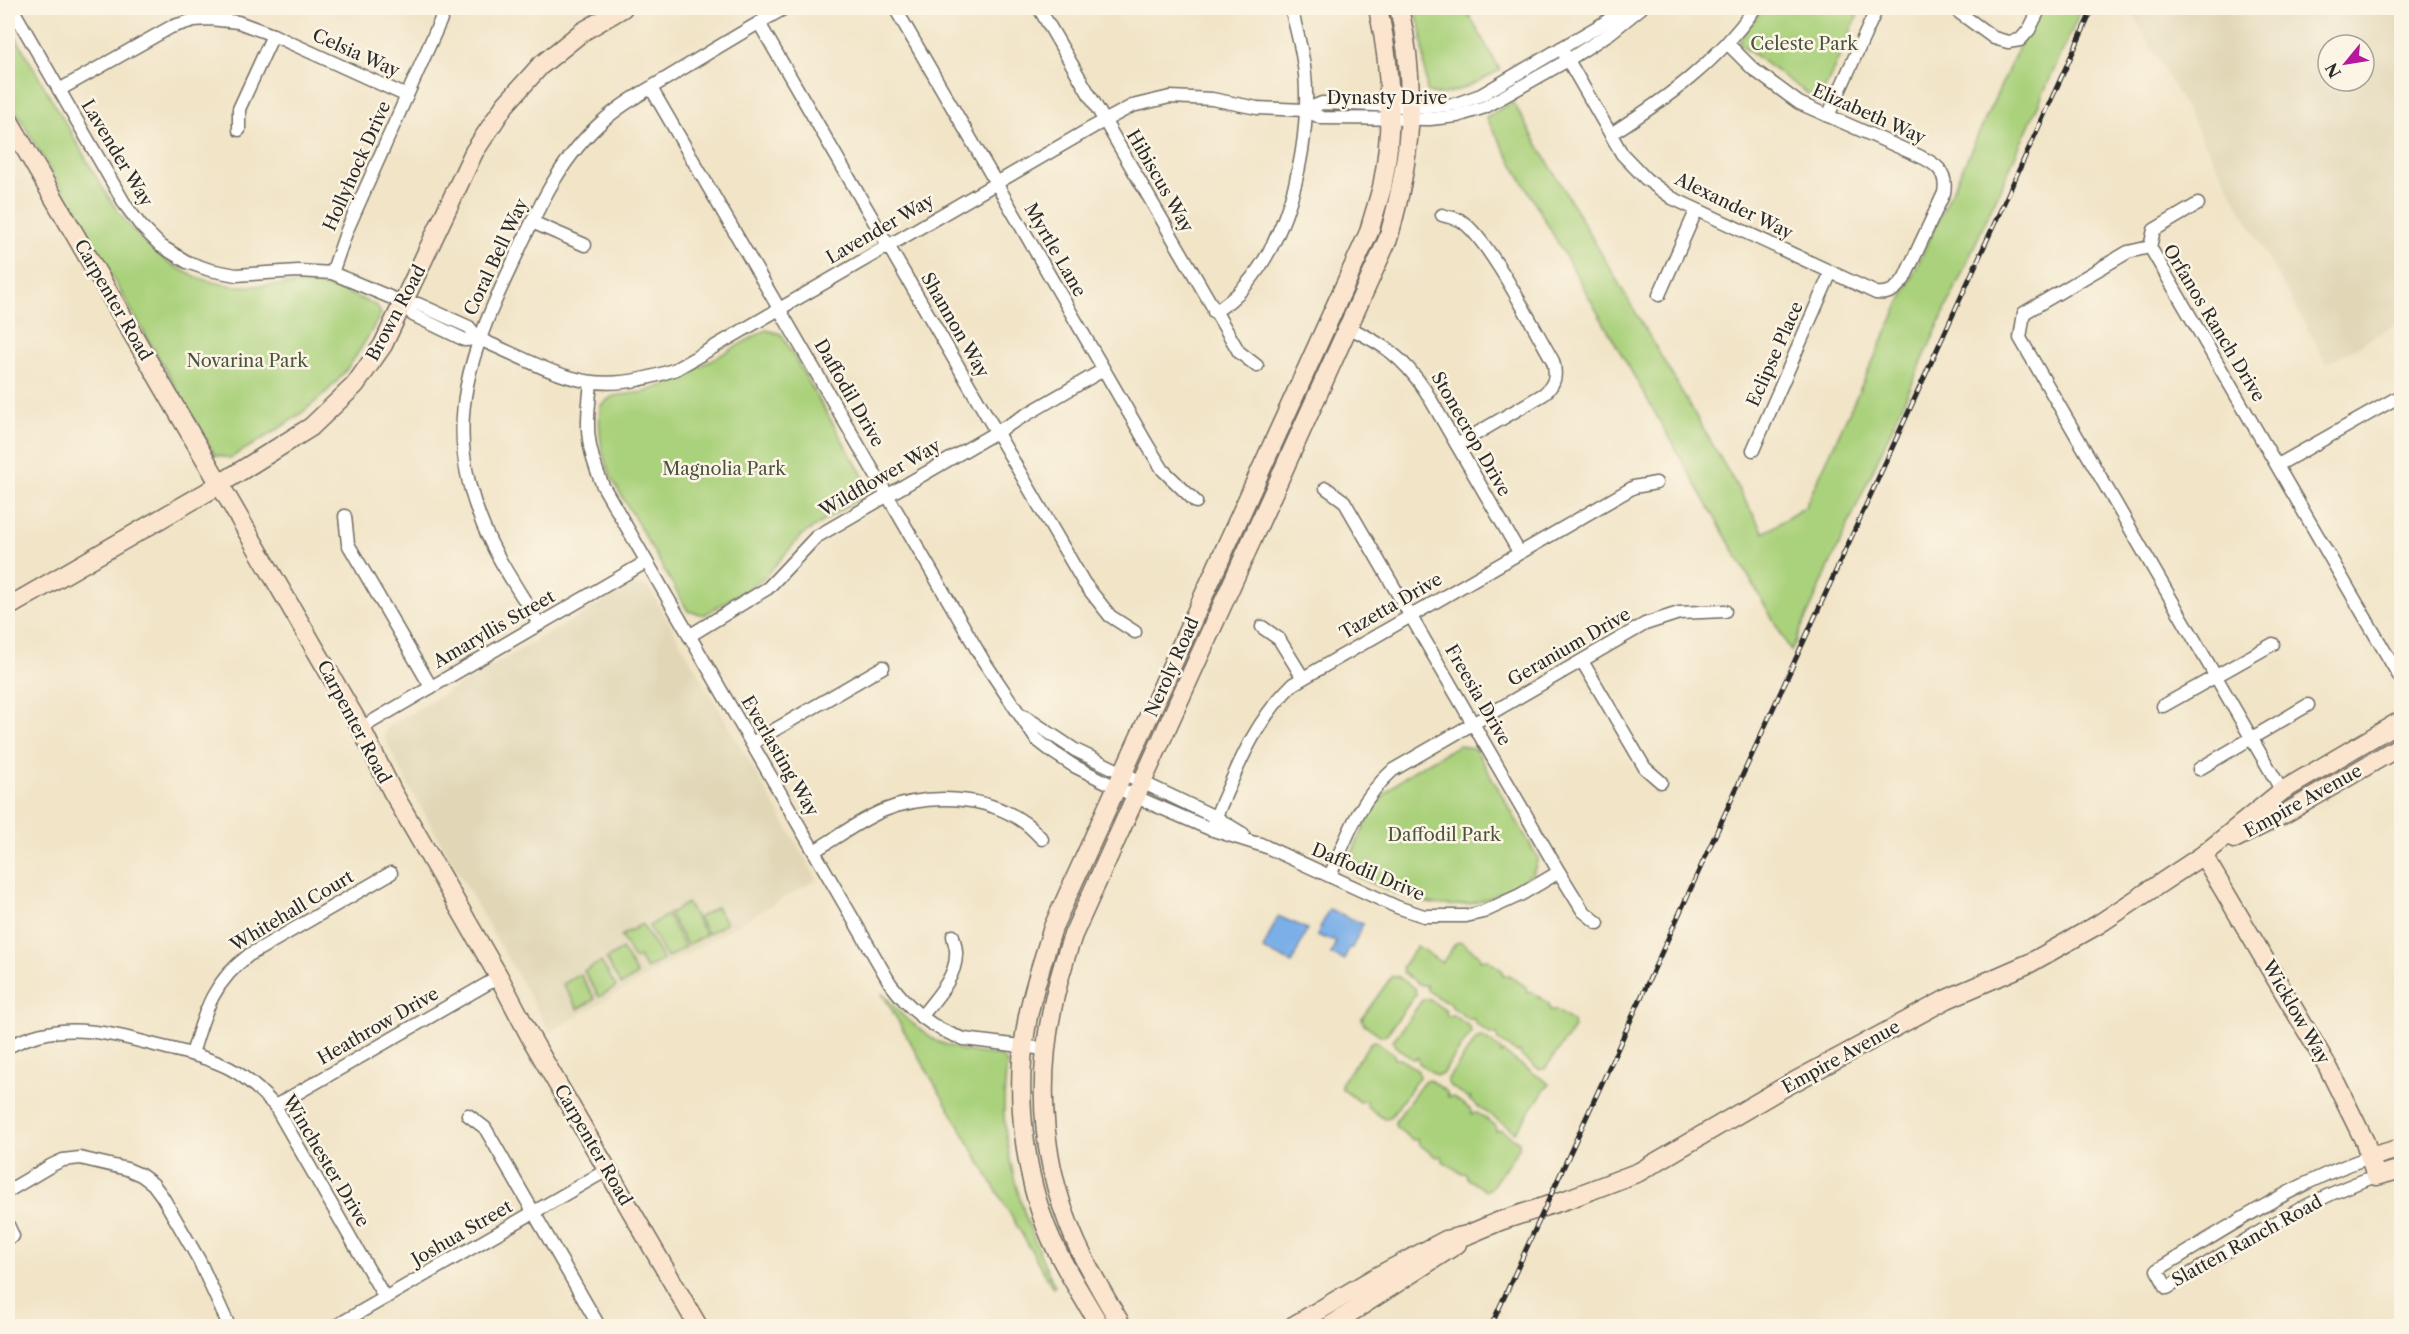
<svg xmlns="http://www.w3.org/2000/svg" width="2409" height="1334" font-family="'Libre Caslon Text',serif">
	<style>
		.built { fill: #e1d7b7; fill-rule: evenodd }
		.green { fill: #aad17c; stroke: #6a7e54; stroke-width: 1.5 }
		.water { fill: #7aafe8; stroke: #526d8a; stroke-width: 1.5 }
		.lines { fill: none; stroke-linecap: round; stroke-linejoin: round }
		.street-casing { stroke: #706c62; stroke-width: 15 }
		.secondary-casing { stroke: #706c62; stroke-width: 21 }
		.street { stroke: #fff; stroke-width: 12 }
		.secondary { stroke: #fce5cf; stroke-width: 18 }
		.rail-casing { stroke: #2b2b2b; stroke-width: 5 }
		.rail { stroke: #fcf5e5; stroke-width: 3; stroke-dasharray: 9; stroke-linecap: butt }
		.labels { text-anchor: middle; stroke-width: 5; stroke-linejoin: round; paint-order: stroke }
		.park-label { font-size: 18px; fill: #4b543f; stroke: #fcf5e5 }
		.street-label { font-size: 18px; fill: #2b2b2b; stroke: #fcf5e5 }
	</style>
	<rect width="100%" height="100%" fill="#fcf5e5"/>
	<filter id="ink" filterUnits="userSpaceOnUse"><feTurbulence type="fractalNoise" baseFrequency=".0167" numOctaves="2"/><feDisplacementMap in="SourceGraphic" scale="12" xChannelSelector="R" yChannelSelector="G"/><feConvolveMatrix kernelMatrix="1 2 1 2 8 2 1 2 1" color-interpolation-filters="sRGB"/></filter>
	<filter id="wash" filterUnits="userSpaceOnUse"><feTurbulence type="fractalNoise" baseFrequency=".008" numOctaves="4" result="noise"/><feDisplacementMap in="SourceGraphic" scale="24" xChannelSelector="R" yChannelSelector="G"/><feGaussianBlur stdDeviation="1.35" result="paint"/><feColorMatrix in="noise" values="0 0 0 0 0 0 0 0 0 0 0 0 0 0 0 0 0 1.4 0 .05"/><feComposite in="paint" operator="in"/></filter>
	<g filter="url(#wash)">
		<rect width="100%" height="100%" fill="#f1e4c7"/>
		<!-- built -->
		<g class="built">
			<path d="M2136,8H2401V321L2327,364L2133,14ZM2328,45H2364V81H2328Z"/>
			<path d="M632,585L649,588L817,879L550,1032L412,792L384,737L387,727Z"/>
		</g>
		<!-- green -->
		<g class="green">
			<path d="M1413,8H1465L1500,70C1485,78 1443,103 1427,91L1421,28Z"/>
			<path d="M1763,8H1861L1819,102L1738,43Z"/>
			<path d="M2037,8H2082L1791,651L1486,117L1513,102L1764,533L1805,507Z"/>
			<path d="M8,23C29,60 50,97 72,134C107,196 140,266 217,283C252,291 279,281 312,285C336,287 356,296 377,306L381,314C368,337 355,360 338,380C307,414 268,436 230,458L215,455L8,97Z"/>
			<path d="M766,330L781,334L866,481L861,497L802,535L762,580L704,615L688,611L612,479C601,455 598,433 600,406L613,396L645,392L668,384Z"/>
			<path d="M1459,745L1476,750L1538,858L1533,874C1517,883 1501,894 1484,900C1438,916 1397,894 1356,876L1349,860C1358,841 1366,819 1379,802C1398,775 1432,761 1459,745Z"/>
			<path d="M687,903L706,935L687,945L669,914Z"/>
			<path d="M716,907L726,923L708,934L698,918Z"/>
			<path d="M667,915L685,947L667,958L649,926Z"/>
			<path d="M642,924L663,960L646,969L639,957L634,959L621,936Z"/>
			<path d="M1461,942L1479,955L1480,960L1486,959L1503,971V976L1509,975L1526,987L1527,993L1532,992L1549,1004L1550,1010H1556L1573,1022L1574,1028L1545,1069H1539L1522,1057L1520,1052H1516L1498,1040L1497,1035H1492L1475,1023L1474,1019H1469L1452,1007L1450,1002H1445L1427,990L1426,985H1421L1403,973L1402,967L1417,946L1442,963L1456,943Z"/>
			<path d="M622,949L637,975L621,985L606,959Z"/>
			<path d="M601,962L616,987L599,997L584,971Z"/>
			<path d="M580,974L595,999L578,1009L563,984Z"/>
			<path d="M1392,976H1397L1415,988L1416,994L1386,1035L1381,1036L1363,1023L1362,1018Z"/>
			<path d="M882,993L904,1017L936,1041L964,1051L1000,1056L1007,1062C1006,1078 1003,1096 1004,1113C1007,1170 1029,1235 1055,1286L1053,1288Z"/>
			<path d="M1423,999H1429L1446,1011L1447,1016L1453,1015L1470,1027L1471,1033L1442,1074L1436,1075L1419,1063L1418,1058L1412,1059L1395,1046L1393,1041Z"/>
			<path d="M1483,1037L1500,1049L1501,1054L1503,1052L1549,1084L1515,1132L1469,1100L1471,1097H1466L1449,1085L1447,1080L1477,1038Z"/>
			<path d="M1376,1041L1394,1054L1395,1059H1401L1418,1071L1419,1077L1390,1118L1384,1119L1367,1106L1366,1101L1360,1102L1342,1089L1341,1084L1371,1042Z"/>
			<path d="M1425,1080H1430L1447,1092L1448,1097H1453L1470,1109L1472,1114L1477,1113L1495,1125L1496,1131L1501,1130L1519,1142V1148L1490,1189L1485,1190L1467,1178L1466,1173H1461L1443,1161L1442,1156L1436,1157L1419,1144L1418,1139L1413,1140L1396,1127L1395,1122Z"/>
		</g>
		<!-- water -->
		<g class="water">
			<path d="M1329,909L1363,924L1352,948H1349L1344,960L1331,954L1336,941L1333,939L1332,941L1317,935Z"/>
			<path d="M1278,916L1307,929L1292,963L1263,949Z"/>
		</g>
	</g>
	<g filter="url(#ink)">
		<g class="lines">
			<defs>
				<g id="street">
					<path d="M12,8L126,206L141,226L161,246L187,262L210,270L236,275L298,271L332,273L404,303L418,304L469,327L479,339"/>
					<path d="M895,8L1148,446L1163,470L1196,502"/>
					<path d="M1039,8L1239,352L1257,366"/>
					<path d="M1953,8L1994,38L2008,42L2020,40L2029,30L2040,8"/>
					<path d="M759,23L1084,583L1110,616L1135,632"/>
					<path d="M1561,48L1622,154L1646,179L1672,198L1876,293C1890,295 1896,289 1904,279L1944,193C1948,171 1935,163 1917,155L1799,103L1753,69L1727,43"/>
					<path d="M651,88L983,660L1036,739L1054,753L1074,766L1136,797L1210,829L1264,846"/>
					<path d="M59,90L171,27L194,20L210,19L238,22L273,35L407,96"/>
					<path d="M1305,110L1322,103L1429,107L1456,104L1481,95L1604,23L1624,8"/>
					<path d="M1828,116L1877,8"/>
					<path d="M239,130V109L273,35"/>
					<path d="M1611,134C1667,98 1717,63 1755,8"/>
					<path d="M1442,215C1448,217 1455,218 1460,220C1489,238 1534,329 1553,361C1557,376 1555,384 1544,394L1457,445"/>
					<path d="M532,222L585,245"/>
					<path d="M2150,247L2154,230L2198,204"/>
					<path d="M332,273L347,230L446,8"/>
					<path d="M1659,295L1696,211"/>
					<path d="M404,303L413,315L465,340L479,339C557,372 589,401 676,369L1093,127L1132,106L1170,97L1212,99L1257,108L1305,110L1322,118L1430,119L1457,116L1485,107L1568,60L1610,33L1641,8"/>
					<path d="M1214,312C1280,273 1308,165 1306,93C1306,63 1298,36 1291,8"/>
					<path d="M1348,327C1384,345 1402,356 1425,390L1519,552"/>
					<path d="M591,383C586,425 585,445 603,486L890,983C910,1010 932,1029 964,1039L1045,1049"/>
					<path d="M1753,450L1831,272"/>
					<path d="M2278,465L2402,395"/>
					<path d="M1326,488L1344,501L1559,872L1583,911L1598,923"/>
					<path d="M345,516L348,544L431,687"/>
					<path d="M539,624C520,592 497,560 483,525C440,423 471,350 516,256C539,206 561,157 604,120C624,102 649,89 672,75C710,52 747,29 785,8"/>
					<path d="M1262,627L1279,639L1303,678"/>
					<path d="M689,636L768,588L816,537L1103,370"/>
					<path d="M1582,661L1645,768L1661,782"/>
					<path d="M2163,706L2273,644"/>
					<path d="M1024,716L1075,750L1215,817L1243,834"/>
					<path d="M361,728L646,562"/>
					<path d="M752,743L883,667"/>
					<path d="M2199,769L2308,705"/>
					<path d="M2282,791L2020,338L2024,313L2128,252L2150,247L2402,681"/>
					<path d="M1213,823C1236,772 1252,724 1293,684L1634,487L1656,483"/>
					<path d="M1258,843L1397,907L1424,916H1466L1483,912L1520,895L1559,872"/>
					<path d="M814,851C836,838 859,821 882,811C927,793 985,794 1025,823C1031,827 1037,834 1042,839"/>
					<path d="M1330,876C1347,836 1359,800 1393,770L1645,624L1679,613L1725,611"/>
					<path d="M921,1017C934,1000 956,978 956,955C957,949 954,942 953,936"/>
					<path d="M8,1047C60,1019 106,1032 159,1046C183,1052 207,1057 229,1068C247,1077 262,1092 275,1106L385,1298"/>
					<path d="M192,1054C205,1011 212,983 249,955L391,873"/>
					<path d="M275,1106L499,977"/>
					<path d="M468,1115L485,1128L599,1326"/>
					<path d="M2370,1157C2294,1182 2225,1230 2157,1270L2167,1288C2234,1248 2302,1201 2376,1176"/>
					<path d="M8,1191L52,1165L63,1160L80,1158L127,1169L141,1175L153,1184L162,1196L199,1260L229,1326"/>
					<path d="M8,1225L13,1236"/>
					<path d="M336,1326L607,1170"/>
				</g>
				<g id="secondary">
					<path d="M8,119L361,728L392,791L499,977L532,1040L698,1326"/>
					<path d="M8,607L207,492L311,427L355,385L383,345L474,152L505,105L540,66L582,32L623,8"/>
					<path d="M2234,839L2286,813L2402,745"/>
					<path d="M2203,855L2328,1067L2365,1142L2376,1176L2402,1169"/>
					<path d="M2370,1157L2402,1148"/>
					<path d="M1100,1326C1086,1302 1070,1277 1057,1251C1025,1189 1014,1097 1026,1028C1031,994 1043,961 1053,927L1369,232C1373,217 1378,202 1382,187C1394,128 1391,66 1378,8"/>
					<path d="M1122,1326C1106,1299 1089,1271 1076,1242C1031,1141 1036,1037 1073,935L1388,239C1411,159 1418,90 1399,8"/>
					<path d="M1293,1326L1374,1278L1446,1240L1467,1235L1500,1221L1568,1199L1639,1172L1779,1090L1947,999L2030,963L2099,924L2203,855L2282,791L2402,720"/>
					<path d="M1330,1326L1457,1244"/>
				</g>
			</defs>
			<!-- street casing -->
			<use href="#street" class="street-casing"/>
			<!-- secondary casing -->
			<use href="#secondary" class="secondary-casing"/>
			<!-- street -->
			<use href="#street" class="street"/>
			<!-- secondary -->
			<use href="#secondary" class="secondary"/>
			<defs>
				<path id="rail" d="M1491,1326L2093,8"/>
			</defs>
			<!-- rail casing -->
			<use href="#rail" class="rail-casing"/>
			<!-- rail -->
			<use href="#rail" class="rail"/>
		</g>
	</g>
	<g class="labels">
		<!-- park labels -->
		<g class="park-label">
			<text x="1804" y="50">Celeste Park</text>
			<text x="247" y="367">Novarina Park</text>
			<text x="724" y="475">Magnolia Park</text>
			<text x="1444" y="841">Daffodil Park</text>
		</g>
		<!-- street labels -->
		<g class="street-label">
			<text transform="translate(356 53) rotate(24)" y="6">Celsia Way</text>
			<text x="1387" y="104">Dynasty Drive</text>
			<text transform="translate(1869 114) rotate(24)" y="6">Elizabeth Way</text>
			<text transform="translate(117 153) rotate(59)" y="6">Lavender Way</text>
			<text transform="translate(357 166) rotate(-66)" y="6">Hollyhock Drive</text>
			<text transform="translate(1160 181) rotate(60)" y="6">Hibiscus Way</text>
			<text transform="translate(1734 206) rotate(26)" y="6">Alexander Way</text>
			<text transform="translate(880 229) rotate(-30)" y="6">Lavender Way</text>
			<text transform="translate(1055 250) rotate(60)" y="6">Myrtle Lane</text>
			<text transform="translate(496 257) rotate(-65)" y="6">Coral Bell Way</text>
			<text transform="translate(113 300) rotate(60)" y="6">Carpenter Road</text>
			<text transform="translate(396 313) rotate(-62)" y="6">Brown Road</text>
			<text transform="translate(2214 323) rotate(59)" y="6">Orfanos Ranch Drive</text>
			<text transform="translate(955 325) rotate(60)" y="6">Shannon Way</text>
			<text transform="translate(1775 354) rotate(-66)" y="6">Eclipse Place</text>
			<text transform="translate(849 393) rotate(60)" y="6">Daffodil Drive</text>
			<text transform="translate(1471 434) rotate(60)" y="6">Stonecrop Drive</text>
			<text transform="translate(880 478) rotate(-30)" y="6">Wildflower Way</text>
			<text transform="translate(1391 606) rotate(-30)" y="6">Tazetta Drive</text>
			<text transform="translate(494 629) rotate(-30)" y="6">Amaryllis Street</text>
			<text transform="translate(1569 647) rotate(-30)" y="6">Geranium Drive</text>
			<text transform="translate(1172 667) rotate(-66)" y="6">Neroly Road</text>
			<text transform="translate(1478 695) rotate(60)" y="6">Freesia Drive</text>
			<text transform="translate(354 722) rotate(62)" y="6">Carpenter Road</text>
			<text transform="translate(780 756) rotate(60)" y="6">Everlasting Way</text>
			<text transform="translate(2303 801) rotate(-29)" y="6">Empire Avenue</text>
			<text transform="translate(1368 872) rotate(23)" y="6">Daffodil Drive</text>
			<text transform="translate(292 911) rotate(-31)" y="6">Whitehall Court</text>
			<text transform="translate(2296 1012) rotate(60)" y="6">Wicklow Way</text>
			<text transform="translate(378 1026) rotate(-30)" y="6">Heathrow Drive</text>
			<text transform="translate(1841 1057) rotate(-29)" y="6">Empire Avenue</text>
			<text transform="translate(593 1145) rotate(60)" y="6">Carpenter Road</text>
			<text transform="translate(326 1161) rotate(59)" y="6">Winchester Drive</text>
			<text transform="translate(462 1233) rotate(-30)" y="6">Joshua Street</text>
			<text transform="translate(2247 1241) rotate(-29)" y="6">Slatten Ranch Road</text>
		</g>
	</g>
	<!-- margin -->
	<rect width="2409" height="1334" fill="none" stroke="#fcf5e5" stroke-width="30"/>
	<!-- north arrow -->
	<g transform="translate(2346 63) rotate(240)"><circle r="28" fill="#fcf5e5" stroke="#a8a49b" stroke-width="1.5"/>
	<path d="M0-4.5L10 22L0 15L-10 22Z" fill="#b5179e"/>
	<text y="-9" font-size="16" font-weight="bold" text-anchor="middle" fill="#2b2b2b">N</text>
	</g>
</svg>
